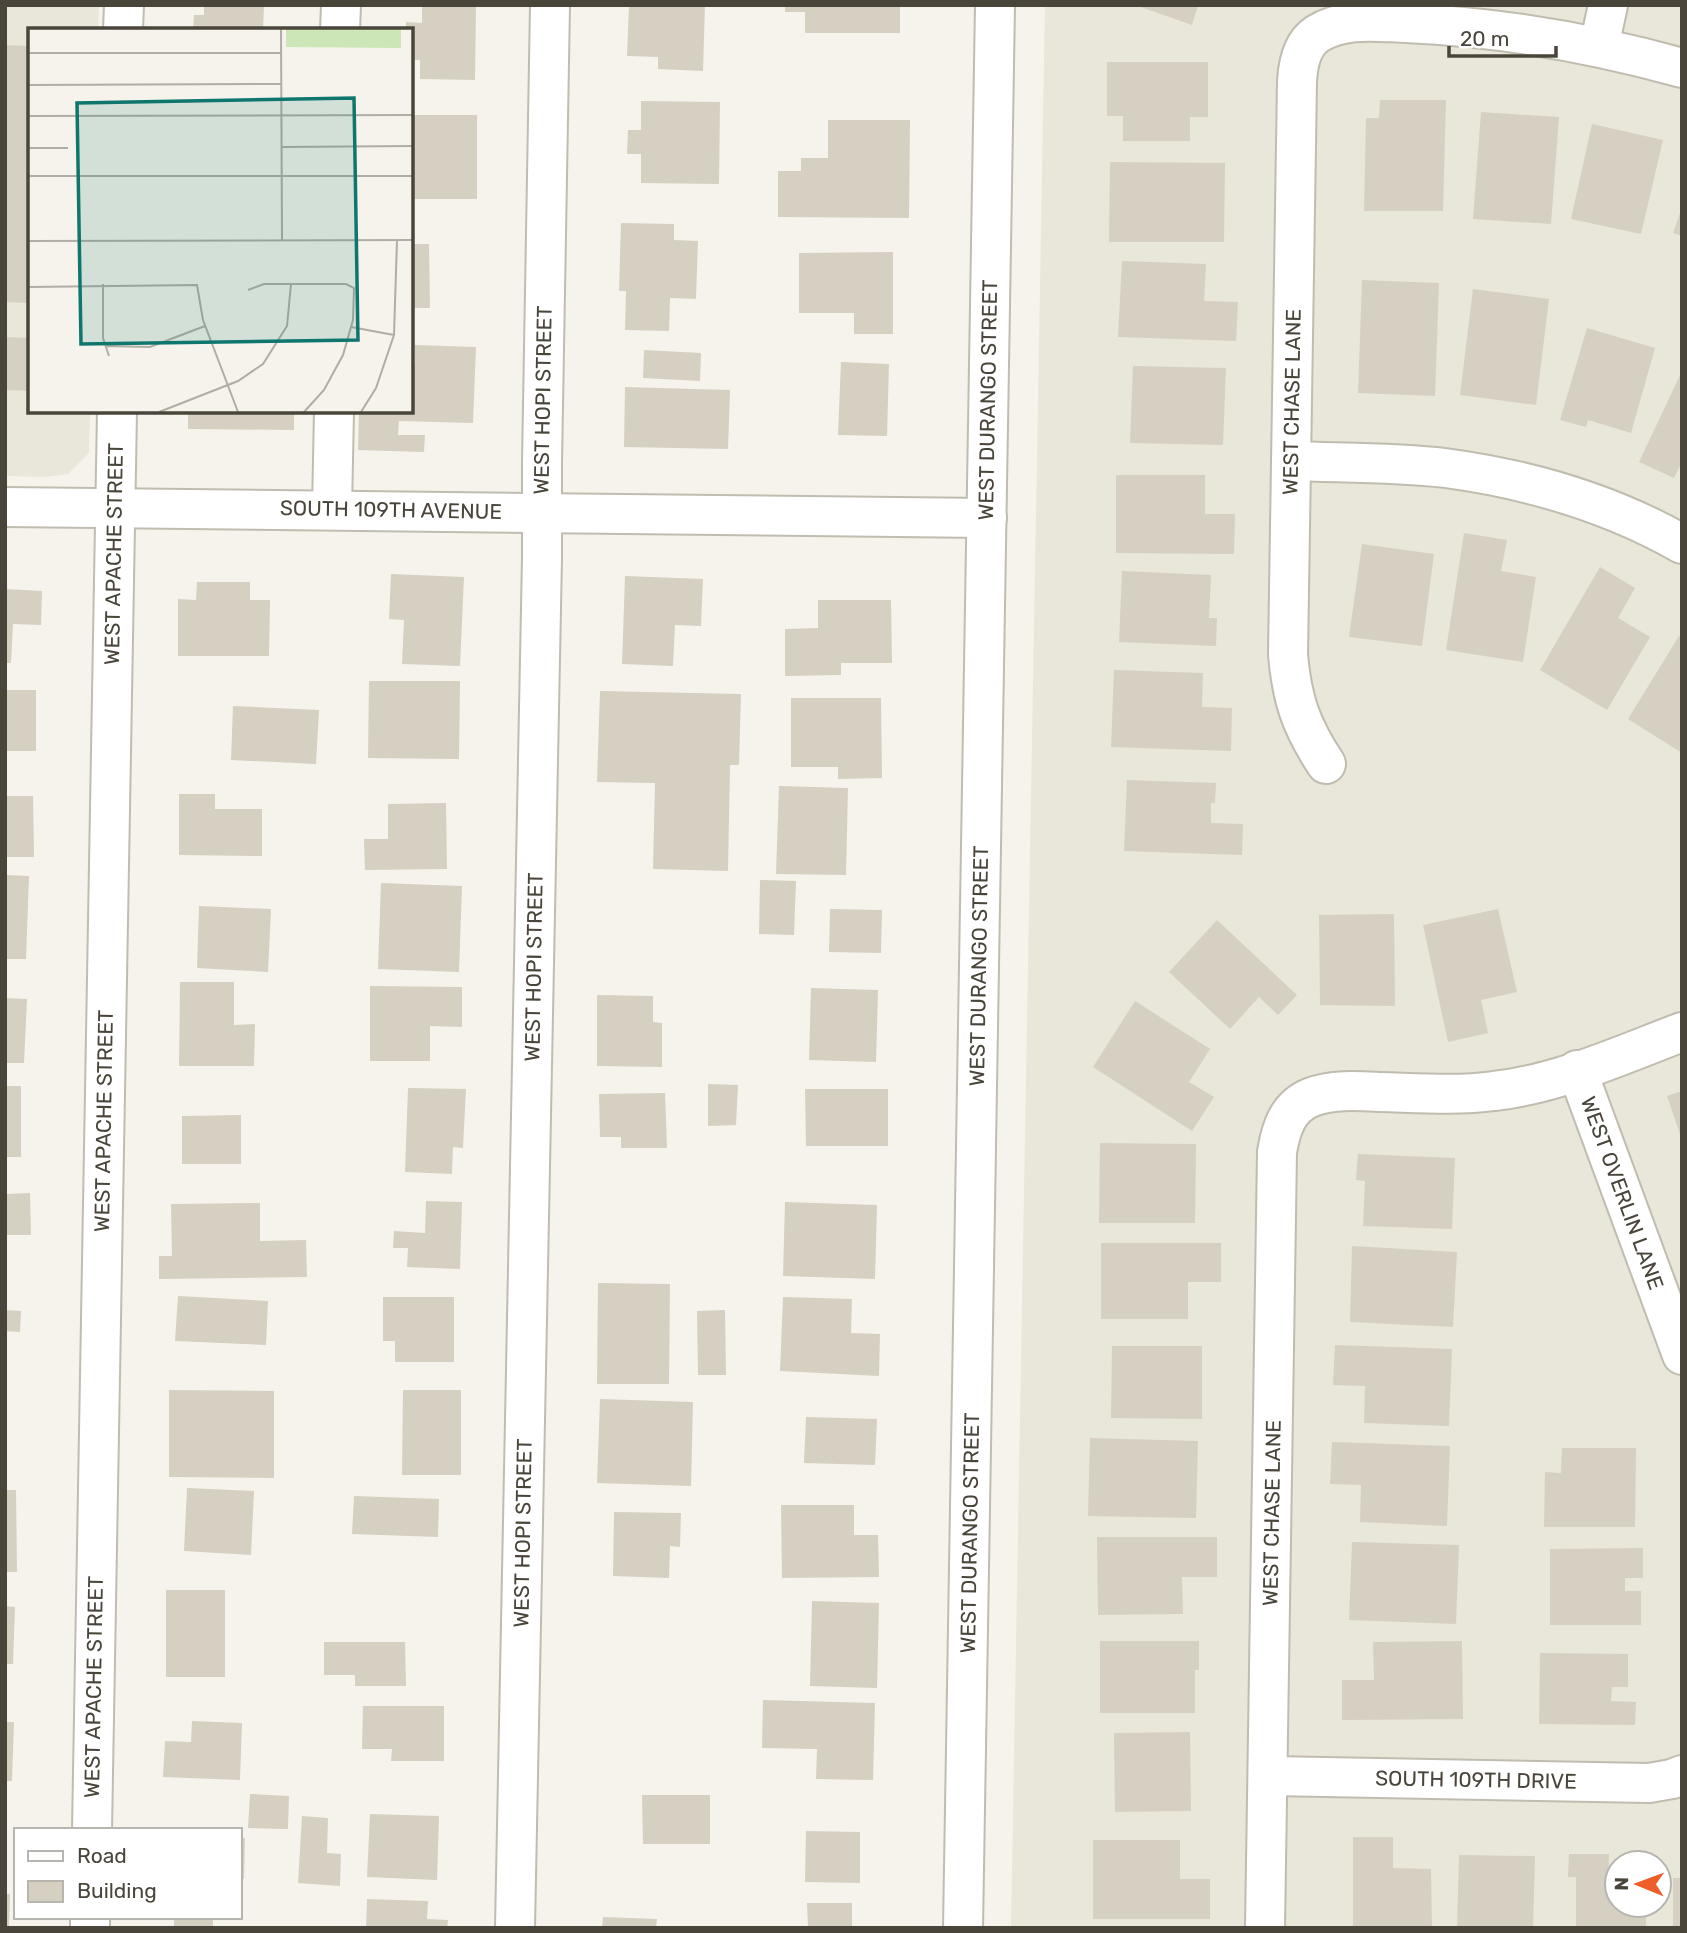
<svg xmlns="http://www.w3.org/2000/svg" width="1687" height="1933" font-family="Rubik,sans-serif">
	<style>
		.residential { fill: #e9e6da; fill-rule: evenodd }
		.building { fill: #d6d0c2 }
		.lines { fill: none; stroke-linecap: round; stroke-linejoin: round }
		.minor-casing { stroke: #c0bcaf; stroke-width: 42 }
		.minor { stroke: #fff; stroke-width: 38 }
		.labels { text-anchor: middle; stroke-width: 7; stroke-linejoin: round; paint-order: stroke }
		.street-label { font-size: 21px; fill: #49453a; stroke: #fff }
		.inset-road { fill: none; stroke: #b0ada5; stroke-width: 2 }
		.view { fill: #0f766e; fill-opacity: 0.15; stroke: #0f766e; stroke-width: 3.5 }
		.inset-edge { fill: none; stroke: #49453a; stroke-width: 3.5 }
	</style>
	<rect width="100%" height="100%" fill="#f5f3ec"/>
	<!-- residential -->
	<g class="residential">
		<path d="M5,5H99L98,30H30V411H90L89,453L68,474L45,477L5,476Z"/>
		<path d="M1045,5H1682V1928H1011ZM1617,1863H1659V1905H1617Z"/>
	</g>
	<!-- building -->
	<g class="building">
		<path d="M204,5H264L263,30H193L194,15H204Z"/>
		<path d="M422,5H476L475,80L420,79V60H411V30H406V22L422,23Z"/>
		<path d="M629,5H705L703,71L658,69V57L627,56Z"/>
		<path d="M785,5H900V33H805V12H785Z"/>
		<path d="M1135,5H1198L1192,25Z"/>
		<path d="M5,45L30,46L29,303L5,302Z"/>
		<path d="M1107,62H1208V117H1190V141H1123V116H1107Z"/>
		<path d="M1380,100H1446L1443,211H1364L1366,118H1379Z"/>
		<path d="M641,101L720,102L719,184L641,183V154H627L628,130H641Z"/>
		<path d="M1481,112L1559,117L1551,224L1473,219Z"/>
		<rect x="411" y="115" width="66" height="84"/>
		<path d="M828,120H910L909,218L778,217V171H801V158H828Z"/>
		<path d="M1592,124L1663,140L1641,234L1571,219Z"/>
		<path d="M1110,162L1225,163L1224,242H1109Z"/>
		<path d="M1682,207V236L1673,233Z"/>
		<path d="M621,223L674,224V240L698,241L696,299L670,298L669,331L625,330L626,291H619Z"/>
		<path d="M411,244H429L430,308H411Z"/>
		<path d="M893,252V334H854V313H799V253Z"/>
		<path d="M1122,261L1206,264L1204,301L1238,302L1236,341L1118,337Z"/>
		<path d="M1362,280L1439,283L1435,396L1358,393Z"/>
		<path d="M1473,289L1549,299L1536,405L1460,395Z"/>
		<path d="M1587,328L1655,348L1631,433L1588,420L1586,427L1560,420Z"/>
		<path d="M5,337L30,338V391L5,390Z"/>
		<path d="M415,345L476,347L473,423L399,421L398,435H425L424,452L358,450L359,411H411V365H415Z"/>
		<path d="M644,350L701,353L700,381L643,378Z"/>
		<path d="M841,362L889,364L887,436L838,435Z"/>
		<path d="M1133,366L1226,368L1223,445L1130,443Z"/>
		<path d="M1682,371V462L1674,478L1639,462Z"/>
		<path d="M625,387L730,390L728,449L624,447Z"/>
		<path d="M188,411H294V430L188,429Z"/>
		<path d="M1116,475H1205V514H1235L1234,554L1116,553Z"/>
		<path d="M1464,533L1507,540L1501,571L1536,577L1523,662L1446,650Z"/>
		<path d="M1362,544L1434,554L1422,646L1349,637Z"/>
		<path d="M1600,567L1635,588L1618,618L1650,637L1607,710L1540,670Z"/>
		<path d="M1122,571L1211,575L1209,618H1217L1216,646L1119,642Z"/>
		<path d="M391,574L464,577L460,666L402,664L404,620L389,619Z"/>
		<path d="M625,576L703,579L701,626L675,625L673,666L622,664Z"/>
		<path d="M197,582H250V600H270L269,656H178V599L196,600Z"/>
		<path d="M5,589L42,591L41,625L13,624L11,663H5Z"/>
		<path d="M818,600H891L892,663H841V675L785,676V629L818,628Z"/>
		<path d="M1679,636L1682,638V753L1628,719Z"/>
		<path d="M1114,670L1203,673L1202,707L1232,708L1231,751L1111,747Z"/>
		<path d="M369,681H460L459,759L368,758Z"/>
		<rect x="5" y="690" width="31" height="61"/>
		<path d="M600,691L741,694L739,765H730L728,871L653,869L655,783L597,782Z"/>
		<path d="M791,698H881L882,778L838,779V767H791Z"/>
		<path d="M233,706L319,710L316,764L231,760Z"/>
		<path d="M1127,780L1216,783L1215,803H1211V823L1243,824L1242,855L1124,851Z"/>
		<path d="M779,786L848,788L846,875L776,874Z"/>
		<path d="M179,794H215V809H262V856L179,855Z"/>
		<path d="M5,796H33L34,857H5Z"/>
		<path d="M446,803L447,869L365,870L364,839H388V804Z"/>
		<path d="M5,875L29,876L26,959H5Z"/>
		<path d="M760,880L796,881L794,935L759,934Z"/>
		<path d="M381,883L462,886L459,972L378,969Z"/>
		<path d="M199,906L271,909L268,972L197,968Z"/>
		<path d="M830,909L882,910L881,953L829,952Z"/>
		<path d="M1498,909L1517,992L1481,1000L1488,1033L1448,1042L1423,925Z"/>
		<path d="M1394,914L1395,1006L1320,1005L1319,915Z"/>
		<path d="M1217,920L1297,995L1278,1015L1259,997L1230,1029L1169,972Z"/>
		<path d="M180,982H234V1025L255,1024L254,1066H179Z"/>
		<path d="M370,986L462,987V1027L430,1026V1061H370Z"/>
		<path d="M811,988L878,990L876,1062L809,1060Z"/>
		<path d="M597,995L653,996V1022L662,1023V1067L597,1066Z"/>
		<path d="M5,998L27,999L24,1063H5Z"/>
		<path d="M1135,1001L1210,1049L1189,1082L1214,1097L1192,1131L1093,1067Z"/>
		<path d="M708,1084L738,1085L736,1125L708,1126Z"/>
		<rect x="5" y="1086" width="16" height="71"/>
		<path d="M408,1088L466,1089L463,1148L453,1147L452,1174L405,1172Z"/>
		<path d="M805,1089H888V1146H806Z"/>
		<path d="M1682,1091V1137H1681L1667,1096Z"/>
		<path d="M665,1093L667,1148H621V1137H600L599,1094Z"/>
		<path d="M241,1115V1164H182V1116Z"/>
		<path d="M1100,1143L1196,1144L1195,1223H1099Z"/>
		<path d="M1358,1154L1455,1158L1452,1229L1363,1226L1365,1181L1356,1180Z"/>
		<path d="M30,1193L31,1235H5V1194Z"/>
		<path d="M426,1201L462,1202L460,1269L407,1267L408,1248H393L394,1231L425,1233Z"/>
		<path d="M785,1202L877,1205L875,1279L783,1276Z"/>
		<path d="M260,1203V1241L306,1240L307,1277L159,1279V1256H172L171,1204Z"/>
		<path d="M1101,1243H1221V1282H1188V1319H1101Z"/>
		<path d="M1352,1246L1457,1252L1453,1327L1350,1322Z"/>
		<path d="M598,1283L670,1284L669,1384H597Z"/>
		<path d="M178,1296L268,1301L266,1345L175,1341Z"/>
		<path d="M383,1297H454V1362H395V1341H383Z"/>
		<path d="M783,1297L852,1299L851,1333L880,1334L879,1376L780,1371Z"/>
		<path d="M5,1310L21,1311L20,1332L5,1331Z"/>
		<path d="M725,1310L726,1375H698L697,1311Z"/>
		<path d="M1335,1345L1452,1349L1449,1426L1364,1423L1365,1386L1333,1385Z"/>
		<path d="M1112,1346H1202V1419L1111,1418Z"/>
		<path d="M169,1390L274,1391V1478L169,1477Z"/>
		<path d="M403,1390H461V1475H402Z"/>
		<path d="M600,1399L693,1402L691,1486L597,1483Z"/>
		<path d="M806,1417L877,1419L875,1465L804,1463Z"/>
		<path d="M1090,1438L1198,1441L1196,1518L1088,1516Z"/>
		<path d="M1332,1442L1450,1446L1447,1526L1360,1522L1361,1485L1330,1484Z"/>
		<path d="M1562,1448H1636L1635,1527H1544L1545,1472L1561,1473Z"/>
		<path d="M187,1488L254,1491L251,1555L184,1551Z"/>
		<path d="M5,1490H16L17,1572H5Z"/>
		<path d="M354,1496L439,1499L438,1537L352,1534Z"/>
		<path d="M781,1505H854V1535H878L879,1577L782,1578Z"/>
		<path d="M614,1512L681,1513L680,1547L670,1546L669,1578L613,1576Z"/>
		<path d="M1097,1537H1217V1577H1182L1183,1614L1098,1615Z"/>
		<path d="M1352,1542L1459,1545L1456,1624L1349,1620Z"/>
		<path d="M1643,1548V1578H1625V1591H1641V1625H1550V1549Z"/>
		<rect x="166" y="1590" width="59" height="87"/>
		<path d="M812,1601L879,1603L877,1688L810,1686Z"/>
		<path d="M5,1606L15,1607L13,1664H5Z"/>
		<path d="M1100,1641H1199V1670H1195V1713H1100Z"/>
		<path d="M1462,1641L1463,1719L1342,1720V1680H1374L1373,1642Z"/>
		<path d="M324,1642H405L406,1686H355V1675H324Z"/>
		<path d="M1540,1653L1628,1654V1687H1612L1611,1701L1636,1702L1635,1725L1539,1724Z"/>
		<path d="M763,1700L875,1703L873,1780L816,1779L817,1749L762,1748Z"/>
		<path d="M363,1706H444V1761H391L392,1749H362Z"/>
		<path d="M192,1721L242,1723L240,1780L163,1777L165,1741L191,1742Z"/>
		<path d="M5,1722H14L12,1781H5Z"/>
		<path d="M1190,1732L1191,1811L1115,1812L1114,1733Z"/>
		<path d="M250,1794L289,1796L288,1829L248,1828Z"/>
		<path d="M642,1795H710V1844H643Z"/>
		<path d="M370,1814L439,1816L437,1880L367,1877Z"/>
		<path d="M302,1816L328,1818L327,1853L341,1854L340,1886L298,1883Z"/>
		<path d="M806,1831L860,1832V1883L805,1882Z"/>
		<path d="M1353,1837H1393V1868L1431,1869L1432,1928H1353Z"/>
		<path d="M240,1838H245L244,1879H240Z"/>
		<path d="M1093,1840H1180V1879H1210V1919H1093Z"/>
		<path d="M1569,1854H1609L1608,1882H1617V1905H1646V1928H1576V1877H1568Z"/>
		<path d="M1459,1855L1535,1856L1533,1928H1457Z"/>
		<rect x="1673" y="1878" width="9" height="50"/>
		<path d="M5,1894H10L9,1928H5Z"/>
		<path d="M367,1899L428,1901L427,1919L448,1920L447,1928H366Z"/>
		<path d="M807,1903H852V1928H808Z"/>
		<rect x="174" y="1917" width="39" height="11"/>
		<path d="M603,1917L657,1919L656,1928H602Z"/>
	</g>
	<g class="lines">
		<defs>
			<g id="minor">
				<path d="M123,30L124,5"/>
				<path d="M340,30L341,5"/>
				<path d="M1599,47L1608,5"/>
				<path d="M1291,461C1342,463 1394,462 1445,468C1527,479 1610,503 1682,544"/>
				<path d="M5,507L987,518"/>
				<path d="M332,509L334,411"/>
				<path d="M1326,764C1301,726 1292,700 1288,655L1297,81C1298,64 1302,44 1317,34C1344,17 1377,22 1406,23C1500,27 1592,43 1682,68"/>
				<path d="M1577,1070L1682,1355"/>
				<path d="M1268,1776L1649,1783L1672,1779L1682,1775"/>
				<path d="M92,1830L117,411"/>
				<path d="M90,1928V1917"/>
				<path d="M515,1928L542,557V463L550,5"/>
				<path d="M963,1928L995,5"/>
				<path d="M1265,1928L1277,1152C1281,1128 1288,1106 1312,1097C1334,1089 1359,1091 1381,1092C1418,1093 1457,1096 1494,1091C1558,1084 1621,1055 1682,1032"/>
			</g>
		</defs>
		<!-- minor casing -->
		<use href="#minor" class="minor-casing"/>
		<!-- minor -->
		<use href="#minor" class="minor"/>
	</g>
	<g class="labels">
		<!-- street labels -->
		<g class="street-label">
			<text transform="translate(543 400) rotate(-89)" y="7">WEST HOPI STREET</text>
			<text transform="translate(988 400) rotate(-89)" y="7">WEST DURANGO STREET</text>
			<text transform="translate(1292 402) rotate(-89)" y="7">WEST CHASE LANE</text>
			<text transform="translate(391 510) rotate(1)" y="7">SOUTH 109TH AVENUE</text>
			<text transform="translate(114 554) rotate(-89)" y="7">WEST APACHE STREET</text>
			<text transform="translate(979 966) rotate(-89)" y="7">WEST DURANGO STREET</text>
			<text transform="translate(534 967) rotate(-89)" y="7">WEST HOPI STREET</text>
			<text transform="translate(104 1121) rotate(-89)" y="7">WEST APACHE STREET</text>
			<text transform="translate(1622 1193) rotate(70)" y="7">WEST OVERLIN LANE</text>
			<text transform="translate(1272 1513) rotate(-89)" y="7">WEST CHASE LANE</text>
			<text transform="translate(523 1533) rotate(-89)" y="7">WEST HOPI STREET</text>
			<text transform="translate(970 1533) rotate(-89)" y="7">WEST DURANGO STREET</text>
			<text transform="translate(94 1687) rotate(-89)" y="7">WEST APACHE STREET</text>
			<text transform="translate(1476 1780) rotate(1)" y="7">SOUTH 109TH DRIVE</text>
		</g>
	</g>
	<!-- overview -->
	<g transform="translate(28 28)">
		<rect width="385" height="385" fill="#f5f3ec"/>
		<path d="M258,1H373V20L258,19Z" fill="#cce6b7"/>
		<path class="inset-road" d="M253,1L254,212M0,25H253M0,57L253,56M0,88L385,87M254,119L385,118M0,120H40M0,148H385M0,213L385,212M75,256V310L81,328M0,259L169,257L175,292L210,384M220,262L236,256H318L326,260L325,292L315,327L296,362L276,384M323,299L366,307M79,318L122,319L177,298M131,384L210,353L235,336L259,298L263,256M333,384L348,360L366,307L369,212"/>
		<path class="view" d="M326,70L330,312L53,316L49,75Z"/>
		<rect width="385" height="385" class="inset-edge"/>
	</g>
	<!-- border -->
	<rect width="1687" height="1933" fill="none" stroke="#49453a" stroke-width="14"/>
	<!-- legend -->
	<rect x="14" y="1828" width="228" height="91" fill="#ffffff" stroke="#b6b5b0" stroke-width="2"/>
	<rect x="28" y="1851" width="35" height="10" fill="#ffffff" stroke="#b6b5b0" stroke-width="2"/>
	<text x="77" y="1863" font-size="21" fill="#49453a">Road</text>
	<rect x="28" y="1881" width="35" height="21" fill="#d6d0c2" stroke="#b6b5b0" stroke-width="2"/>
	<text x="77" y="1898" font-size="21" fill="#49453a">Building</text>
	<!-- north arrow -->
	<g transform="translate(1638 1884) rotate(271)"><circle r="33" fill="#ffffff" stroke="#b6b5b0" stroke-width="2"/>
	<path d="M0-5L12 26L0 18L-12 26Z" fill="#ee5e2a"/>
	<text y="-10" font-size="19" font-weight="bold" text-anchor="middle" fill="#49453a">N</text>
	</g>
	<!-- scale -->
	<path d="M1449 46v10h107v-10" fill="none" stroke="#49453a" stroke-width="3.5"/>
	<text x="1460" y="46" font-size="21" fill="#49453a" stroke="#ffffff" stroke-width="5" paint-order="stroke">20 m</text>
</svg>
